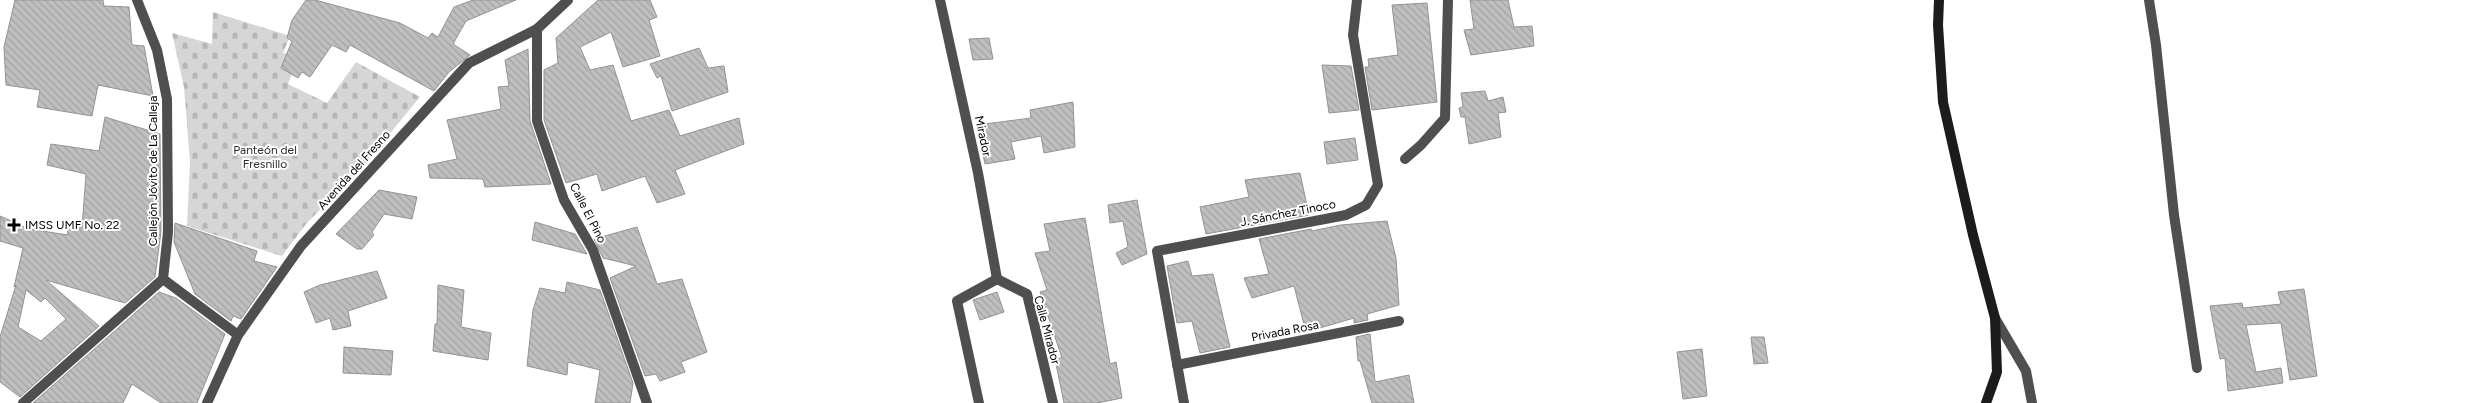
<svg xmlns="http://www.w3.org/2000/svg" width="2489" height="403" font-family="Figtree,sans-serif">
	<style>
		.cemetery { fill: url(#cemetery-stones) }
		.building { fill: url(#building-back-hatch); stroke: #939393; fill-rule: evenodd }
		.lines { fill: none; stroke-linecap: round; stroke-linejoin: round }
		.minor { stroke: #4f4f4f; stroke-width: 10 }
		.secondary { stroke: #1c1c1c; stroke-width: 10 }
		.poi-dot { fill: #000; stroke: #fff; stroke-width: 2 }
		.labels { text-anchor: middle; stroke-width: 4; stroke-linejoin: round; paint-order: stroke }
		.street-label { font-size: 12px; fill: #000; stroke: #fff }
		.park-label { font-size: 12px; fill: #2d2d2d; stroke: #fff }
		.poi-label { font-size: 12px; fill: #000; stroke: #fff; text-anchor: start }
	</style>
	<defs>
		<pattern id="cemetery-stones" width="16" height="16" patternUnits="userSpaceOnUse" patternTransform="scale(1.25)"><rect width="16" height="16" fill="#d6d6d6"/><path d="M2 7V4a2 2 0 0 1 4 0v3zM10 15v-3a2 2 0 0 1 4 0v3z" fill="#b6b6b6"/></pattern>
		<pattern id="building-back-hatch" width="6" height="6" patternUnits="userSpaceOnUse" patternTransform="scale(1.25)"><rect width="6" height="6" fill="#bfbfbf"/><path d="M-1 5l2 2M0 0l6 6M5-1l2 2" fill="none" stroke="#a2a2a2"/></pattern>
	</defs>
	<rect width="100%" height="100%" fill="#fff"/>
	<!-- cemetery -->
	<path class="cemetery" d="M213,12L290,36L283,53L298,57L288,84L327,103L356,62L420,97L363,166L306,224L282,256L187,226L190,162L184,87L172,33L212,44Z"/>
	<!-- building -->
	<g class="building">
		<path d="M15,0H103L104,6L129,7L132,45L144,46L153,96L98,85L92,116L37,107L40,90L6,85L4,47Z"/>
		<path d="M306,0H315L400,23L428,38L432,33L438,37L454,7L473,0H516L466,21L453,44L470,55L449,72L434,91L350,45L346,52L332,45L310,77L302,72L298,78L281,68L292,41L287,38L292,20Z"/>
		<path d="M598,0H650L657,17L649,20L660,56L623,67L611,32L580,47L590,70L613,65L631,121L669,110L680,136L739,118L744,144L675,170L685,194L657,203L645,176L602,191L597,174L566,183L544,120V70L558,63L556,38Z"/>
		<path d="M1470,0H1508L1514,27L1532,26L1534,46L1471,55L1464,30L1474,29Z"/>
		<path d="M1427,3L1437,102L1372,110L1365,67H1369L1368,59L1398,55L1392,5Z"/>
		<path d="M989,38L993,59L973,60L969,39Z"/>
		<path d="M699,48L708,68L724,66L728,92L672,111L661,76L657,78L650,64Z"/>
		<path d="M528,49L530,121L551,184L485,187L483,179L430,178L428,165L457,159L447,120L501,109L498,87L509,86L505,60Z"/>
		<path d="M1322,65L1351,66L1359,110L1329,113Z"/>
		<path d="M1485,91L1488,101L1503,97L1506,112L1498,113L1501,137L1469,144L1465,117H1461L1459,108L1463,107L1461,93Z"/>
		<path d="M1073,102L1075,147L1044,153L1041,136L1011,142L1015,159L985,164L977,125L1031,118L1030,110Z"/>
		<path d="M105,117L160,134L161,232L155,277L125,303L46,280L99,326L20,397L0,382V337L16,285L14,287L23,248L0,241V216L29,229L68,235L67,226L82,228L86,174L47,165L51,144L99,151ZM26,290L41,302L45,298L66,319L41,341L18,327Z"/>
		<path d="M1355,138L1358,160L1327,164L1324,142Z"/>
		<path d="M1300,173L1309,215L1206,234L1200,207L1249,197L1245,180Z"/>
		<path d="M379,190L417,197L412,219L384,214L372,232L374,235L362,249H357L336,234Z"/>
		<path d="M1137,200L1147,254L1122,265L1116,253L1128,247L1123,221L1110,223L1108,205Z"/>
		<path d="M1085,218L1110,364L1116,362L1122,398L1097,403H1064L1055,359L1062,358L1040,292L1047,290L1035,253L1050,251L1044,224Z"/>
		<path d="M1387,221L1396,258L1399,305L1367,314L1368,320L1354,323V318L1306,332L1294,286L1252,298L1244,278L1269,274L1259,239L1311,229L1312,231L1341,225Z"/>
		<path d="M535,222L575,234L587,254L532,240Z"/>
		<path d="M175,223L257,251L254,261L277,267L241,319L233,316L231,321L195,294L174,242Z"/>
		<path d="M637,227L657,284L682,279L707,352L681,362L685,372L660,381L656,374L645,376L610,278L636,266L603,258L594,239Z"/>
		<path d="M1188,261L1192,276L1213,274L1230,347L1200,353L1192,321L1177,323L1167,266Z"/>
		<path d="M377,271L387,298L348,311L351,326L333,330L330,318L316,323L304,292L320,285Z"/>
		<path d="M567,282L600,290L633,383L630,403H595L600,370L568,362L567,375L527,366L533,310L540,288L565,293Z"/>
		<path d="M438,285L464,290L461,327L491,333L488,360L433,351L435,324H437Z"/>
		<path d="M2304,289L2317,376L2290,380L2281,323L2246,325L2256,372L2281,368L2283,383L2228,391L2225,358L2220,359L2210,306L2242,303L2243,308L2281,304L2278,292Z"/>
		<path d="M159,292L176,298L225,334L197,403H161L132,384L123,403H33Z"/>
		<path d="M997,292L1004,312L980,320L973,300Z"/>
		<path d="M1370,334L1375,382L1409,375L1414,403H1372L1360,361H1358L1356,337Z"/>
		<path d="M1751,337H1764L1768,363L1754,364Z"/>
		<path d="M344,347L393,351L391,375L343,373Z"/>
		<path d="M1702,349L1707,396L1683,399L1677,352Z"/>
	</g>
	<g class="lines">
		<!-- minor -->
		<g class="minor">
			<path d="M940,0L978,173L997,279"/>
			<path d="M2149,0L2156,45L2174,215L2197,368"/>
			<path d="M537,29V121L564,200L593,250L647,403"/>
			<path d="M1405,159L1421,145L1445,118L1448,0"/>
			<path d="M163,279L238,335"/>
			<path d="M997,279L1027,294L1053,403"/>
			<path d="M1995,318L2026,371L2032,403"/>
			<path d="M1177,365L1399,321"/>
			<path d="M23,403L163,279L168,232L167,99L157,50L137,0"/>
			<path d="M207,403L238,335L301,246L469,63L537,29L568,0"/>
			<path d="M979,403L957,301L997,279"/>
			<path d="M1184,403L1157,251L1346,215L1366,205L1378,185L1353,35L1357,0"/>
		</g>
		<!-- secondary -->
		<path class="secondary" d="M1939,0L1938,25L1943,102L1973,235L1995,318L1997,372L1986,403"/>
	</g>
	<!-- markers -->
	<path class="poi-dot" d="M11.5 217.5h5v5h5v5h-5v5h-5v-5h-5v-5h5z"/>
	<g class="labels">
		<!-- street labels -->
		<g class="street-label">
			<text transform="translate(983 136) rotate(78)" y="4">Mirador</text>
			<text transform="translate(354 170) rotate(-48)" y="4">Avenida del Fresno</text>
			<text transform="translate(153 171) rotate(-90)" y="4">Callejón Jóvito de La Calleja</text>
			<text transform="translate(588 213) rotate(63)" y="4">Calle El Pino</text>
			<text transform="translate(1288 213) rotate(-11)" y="4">J. Sánchez Tinoco</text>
			<text transform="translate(1047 330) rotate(75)" y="4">Calle Mirador</text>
			<text transform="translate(1285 331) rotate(-11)" y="4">Privada Rosa</text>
		</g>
		<!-- park labels -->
		<g class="park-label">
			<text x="265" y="154">Panteón del<tspan x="265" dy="14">Fresnillo</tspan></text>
		</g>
		<!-- poi labels -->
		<g class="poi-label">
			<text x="25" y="229">IMSS UMF No. 22</text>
		</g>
	</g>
</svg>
